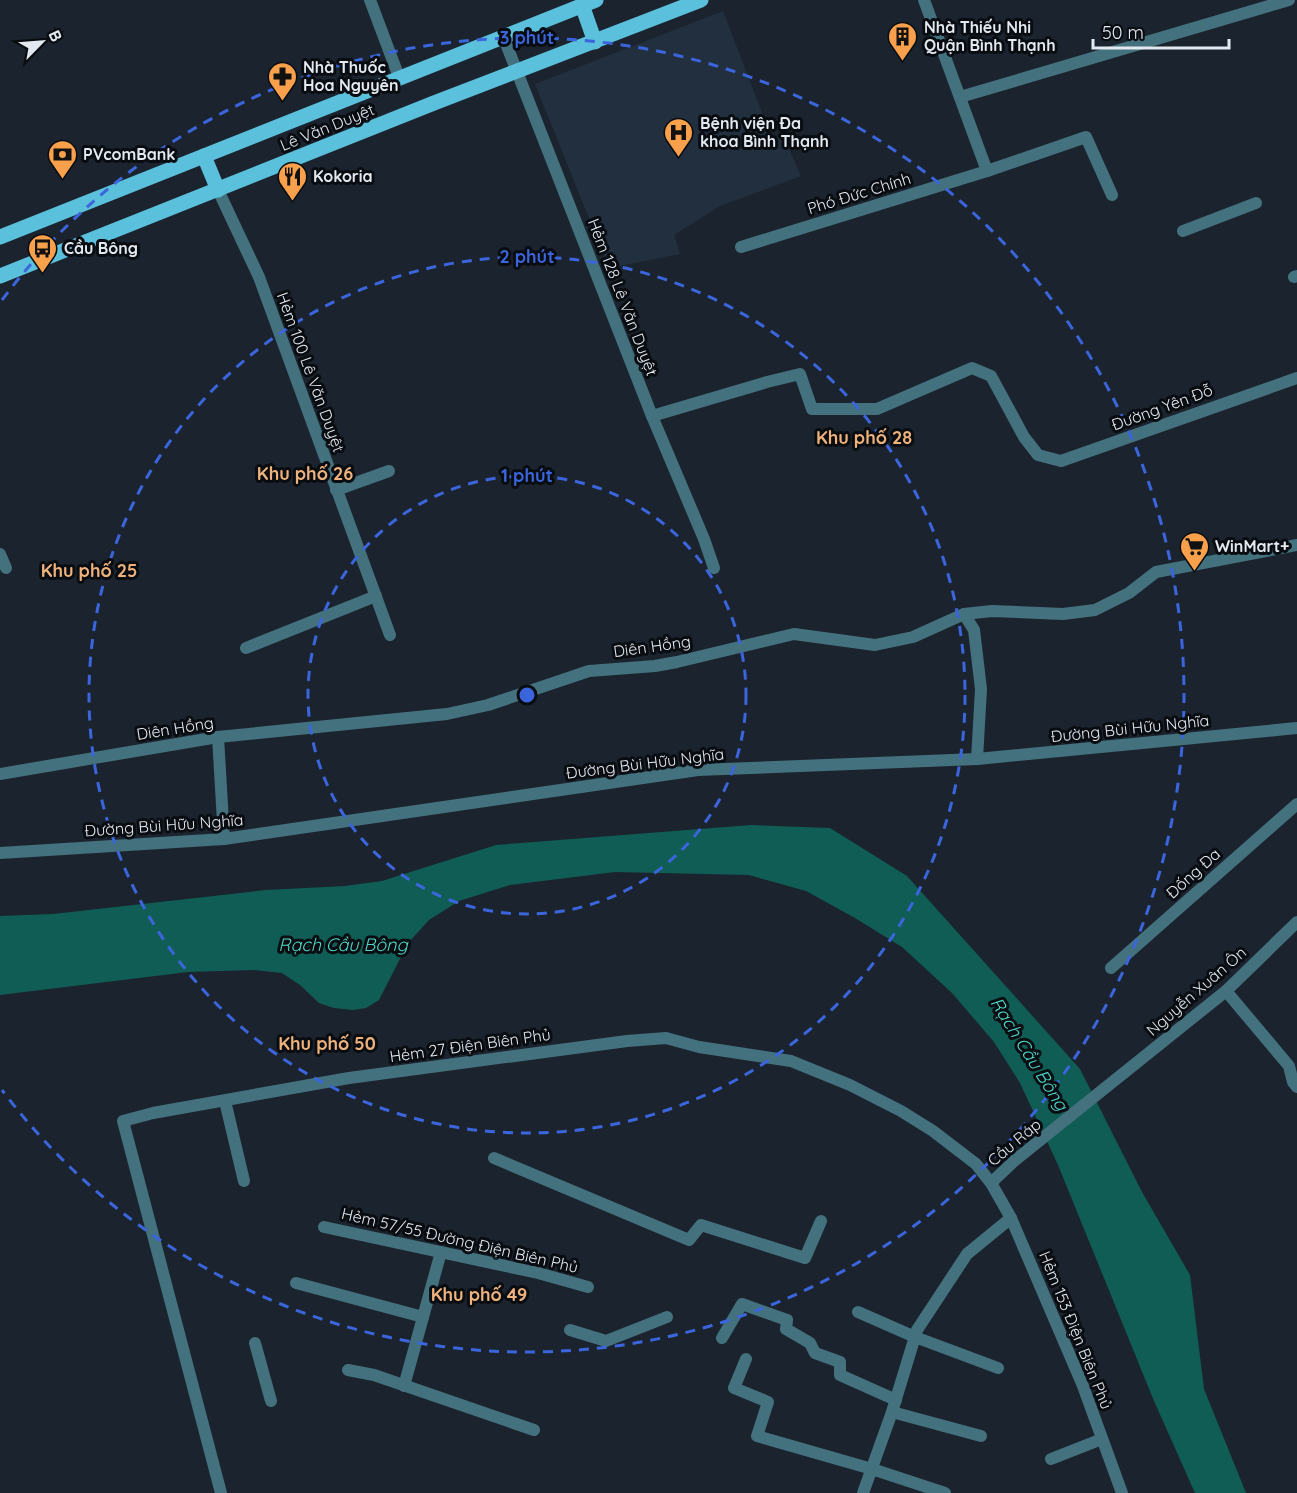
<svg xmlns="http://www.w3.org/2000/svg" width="1297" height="1493" font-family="Quicksand,sans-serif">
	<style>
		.built { fill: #222f3e }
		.water { fill: #0f5d55 }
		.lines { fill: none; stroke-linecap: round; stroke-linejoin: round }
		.minor { stroke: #44717e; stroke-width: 12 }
		.tertiary { stroke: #44717e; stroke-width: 12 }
		.primary { stroke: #5bc0dc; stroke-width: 15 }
		.ring { fill: none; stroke: #3b65dc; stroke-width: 3; stroke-dasharray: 10 8 }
		.labels { text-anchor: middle; stroke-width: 6; stroke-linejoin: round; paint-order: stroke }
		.poi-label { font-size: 16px; font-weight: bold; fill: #e3e9f1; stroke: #090d11; text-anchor: start }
		.street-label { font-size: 16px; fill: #e3e9f1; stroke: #090d11 }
		.neighbourhood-label { font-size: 18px; font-weight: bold; fill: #efb27c; stroke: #090d11 }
		.water-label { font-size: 18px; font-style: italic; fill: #4fd8c9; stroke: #090d11 }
		.centre { fill: #3b65dc; stroke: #090d11; stroke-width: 3 }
		.ring-label { font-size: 18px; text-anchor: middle; font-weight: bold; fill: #3b65dc; stroke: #090d11; stroke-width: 6; stroke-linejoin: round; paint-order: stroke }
	</style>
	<rect width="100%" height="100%" fill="#1b242e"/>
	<!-- built -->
	<path class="built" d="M723,11L772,139L783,135L801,176L720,206L674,235L680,254L609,268L535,84Z"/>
	<!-- water -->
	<path class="water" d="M751,825L830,828L907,876L1080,1069L1142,1192L1190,1275L1204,1389L1246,1493H1195L1154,1401L1058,1165L1020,1083L994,1042L952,993L902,947L855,918L806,891L749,875L615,872L510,885L459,901L429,920L408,943L379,1000L366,1008L353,1010L334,1008L319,1003L300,985L282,973L253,970L188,972L0,995V916L53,914L266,890L345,886L382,881L496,845Z"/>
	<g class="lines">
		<!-- minor -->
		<g class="minor">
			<path d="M370,0L399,77"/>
			<path d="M924,0L987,171"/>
			<path d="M503,36L652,416L704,539L714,568"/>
			<path d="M960,97L1289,0"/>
			<path d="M218,190L259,277L390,635"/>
			<path d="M1183,231L1256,203"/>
			<path d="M741,247L987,171L1086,137L1112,195"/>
			<path d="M1294,277L1297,276"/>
			<path d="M652,416L767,382L800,374L812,409H877L972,368L991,376L1024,437L1038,455L1061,461L1297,378"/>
			<path d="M336,490L389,471"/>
			<path d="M0,554L6,568"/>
			<path d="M964,614L974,630L981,689L977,759"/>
			<path d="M246,648L376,596"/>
			<path d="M218,737L224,839"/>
			<path d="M0,774L218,737L447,714L488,705L589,671L655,666L677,662L794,634L875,645L913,637L964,614L992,611L1063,614L1095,610L1129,593L1156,572L1297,545"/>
			<path d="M1111,968L1297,804"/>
			<path d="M1226,991L1289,1066L1293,1082L1297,1087"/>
			<path d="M225,1101L244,1181"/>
			<path d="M494,1158L689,1240L701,1225L805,1258L821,1221"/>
			<path d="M991,1183L1014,1161L1226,991L1297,922"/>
			<path d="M324,1227L538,1273L588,1287"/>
			<path d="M296,1283L423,1317"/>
			<path d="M858,1312L915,1337L998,1368"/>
			<path d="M570,1330L606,1341L667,1317"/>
			<path d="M722,1338L742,1304L787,1320L786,1329L810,1343L815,1353L840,1362V1375L896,1400"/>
			<path d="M255,1343L271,1401"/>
			<path d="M746,1359L734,1388L768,1402L757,1436L872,1469L945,1493"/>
			<path d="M348,1370L374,1375L534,1430"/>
			<path d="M404,1386L441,1252"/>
			<path d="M892,1412L981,1436"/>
			<path d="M1051,1459L1102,1439"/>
			<path d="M221,1493L123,1121L153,1113L349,1078L627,1041L666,1038L699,1047L791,1061L850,1085L901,1111L933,1131L976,1164L991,1183L1011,1218L1083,1386L1122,1493"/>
			<path d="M863,1493L892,1412L917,1330L967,1254L1011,1218"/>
		</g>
		<!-- tertiary -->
		<path class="tertiary" d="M0,853L224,839L698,770L977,759L1297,728"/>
		<!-- primary -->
		<g class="primary">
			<path d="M582,5L595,42"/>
			<path d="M204,156L218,190"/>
			<path d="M0,237L596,0"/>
			<path d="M0,276L434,103L701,0"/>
		</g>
	</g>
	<!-- distance rings -->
	<g class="ring">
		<circle cx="527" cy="695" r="219"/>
		<circle cx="527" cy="695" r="438"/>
		<path d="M2 300A657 657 0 1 1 2 1090"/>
	</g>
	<!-- icons -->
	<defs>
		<symbol id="building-pin" viewBox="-11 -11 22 30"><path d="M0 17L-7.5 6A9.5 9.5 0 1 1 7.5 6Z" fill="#f8a04b" stroke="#090d11"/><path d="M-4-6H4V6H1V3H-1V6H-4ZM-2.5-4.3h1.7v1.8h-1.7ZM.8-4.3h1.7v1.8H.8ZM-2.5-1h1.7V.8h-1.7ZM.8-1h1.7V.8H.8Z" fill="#111"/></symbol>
		<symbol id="pharmacy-pin" viewBox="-11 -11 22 30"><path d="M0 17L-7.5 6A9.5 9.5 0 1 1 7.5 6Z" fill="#f8a04b" stroke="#090d11"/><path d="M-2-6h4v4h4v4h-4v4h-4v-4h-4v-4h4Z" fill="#111"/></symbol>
		<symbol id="hospital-pin" viewBox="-11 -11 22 30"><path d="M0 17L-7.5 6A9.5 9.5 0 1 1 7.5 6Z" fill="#f8a04b" stroke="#090d11"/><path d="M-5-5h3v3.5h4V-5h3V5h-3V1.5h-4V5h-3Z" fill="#111"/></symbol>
		<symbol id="bank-pin" viewBox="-11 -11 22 30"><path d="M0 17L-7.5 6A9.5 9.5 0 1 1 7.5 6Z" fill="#f8a04b" stroke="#090d11"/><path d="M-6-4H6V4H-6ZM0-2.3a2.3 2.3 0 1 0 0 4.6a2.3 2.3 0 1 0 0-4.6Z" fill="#111"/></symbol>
		<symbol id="restaurant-pin" viewBox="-11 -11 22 30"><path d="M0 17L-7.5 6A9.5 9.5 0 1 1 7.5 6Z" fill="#f8a04b" stroke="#090d11"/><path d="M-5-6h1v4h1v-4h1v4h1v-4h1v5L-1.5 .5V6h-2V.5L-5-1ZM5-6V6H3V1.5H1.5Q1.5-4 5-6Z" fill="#111"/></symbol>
		<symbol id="bus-pin" viewBox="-11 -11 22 30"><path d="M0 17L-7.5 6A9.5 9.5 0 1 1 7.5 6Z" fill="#f8a04b" stroke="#090d11"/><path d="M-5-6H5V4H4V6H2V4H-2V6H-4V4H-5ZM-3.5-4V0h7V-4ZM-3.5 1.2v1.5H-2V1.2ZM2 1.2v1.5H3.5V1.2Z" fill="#111"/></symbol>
		<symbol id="supermarket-pin" viewBox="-11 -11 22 30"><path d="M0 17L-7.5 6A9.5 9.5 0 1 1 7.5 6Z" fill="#f8a04b" stroke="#090d11"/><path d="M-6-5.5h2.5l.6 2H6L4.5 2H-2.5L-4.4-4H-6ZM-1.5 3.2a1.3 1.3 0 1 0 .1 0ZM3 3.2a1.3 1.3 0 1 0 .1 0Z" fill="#111"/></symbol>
	</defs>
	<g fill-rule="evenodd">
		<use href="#building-pin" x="886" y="20" width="33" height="45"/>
		<use href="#pharmacy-pin" x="266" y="60" width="33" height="45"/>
		<use href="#hospital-pin" x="662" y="116" width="33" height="45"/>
		<use href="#bank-pin" x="46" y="138" width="33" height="45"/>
		<use href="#restaurant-pin" x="276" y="160" width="33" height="45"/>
		<use href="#bus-pin" x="26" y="232" width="33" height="45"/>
		<use href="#supermarket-pin" x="1178" y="530" width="33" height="45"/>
	</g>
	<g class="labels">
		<!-- poi labels -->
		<g class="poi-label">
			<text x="924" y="33">Nhà Thiếu Nhi<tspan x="924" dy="18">Quận Bình Thạnh</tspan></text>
			<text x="303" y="73">Nhà Thuốc<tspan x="303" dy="18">Hoa Nguyên</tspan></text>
			<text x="700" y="129">Bệnh viện Đa<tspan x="700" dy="18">khoa Bình Thạnh</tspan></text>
			<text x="83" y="160">PVcomBank</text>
			<text x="313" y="182">Kokoria</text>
			<text x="64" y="254">Cầu Bông</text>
			<text x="1215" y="552">WinMart+</text>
		</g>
		<!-- street labels -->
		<g class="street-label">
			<text transform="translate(327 127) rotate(-22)" y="6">Lê Văn Duyệt</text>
			<text transform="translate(859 193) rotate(-17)" y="6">Phó Đức Chính</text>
			<text transform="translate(623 297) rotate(69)" y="6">Hẻm 128 Lê Văn Duyệt</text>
			<text transform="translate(311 372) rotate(70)" y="6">Hẻm 100 Lê Văn Duyệt</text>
			<text transform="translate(1162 407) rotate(-20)" y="6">Đường Yên Đỗ</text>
			<text transform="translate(652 646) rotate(-8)" y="6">Diên Hồng</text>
			<text transform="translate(175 728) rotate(-9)" y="6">Diên Hồng</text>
			<text transform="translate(1130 728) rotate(-6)" y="6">Đường Bùi Hữu Nghĩa</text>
			<text transform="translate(645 763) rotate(-7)" y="6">Đường Bùi Hữu Nghĩa</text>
			<text transform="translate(164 825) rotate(-4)" y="6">Đường Bùi Hữu Nghĩa</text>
			<text transform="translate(1193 873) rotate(-42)" y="6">Đống Đa</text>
			<text transform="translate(1196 991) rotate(-41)" y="6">Nguyễn Xuân Ôn</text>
			<text transform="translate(470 1045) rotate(-8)" y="6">Hẻm 27 Điện Biên Phủ</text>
			<text transform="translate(1014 1142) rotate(-40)" y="6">Cầu Ráp</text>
			<text transform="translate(460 1240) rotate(13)" y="6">Hẻm 57/55 Đường Điện Biên Phủ</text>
			<text transform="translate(1076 1330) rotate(68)" y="6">Hẻm 153 Điện Biên Phủ</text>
		</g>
		<!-- neighbourhood labels -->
		<g class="neighbourhood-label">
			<text x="864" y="444">Khu phố 28</text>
			<text x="305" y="480">Khu phố 26</text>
			<text x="89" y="577">Khu phố 25</text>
			<text x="327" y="1050">Khu phố 50</text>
			<text x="479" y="1301">Khu phố 49</text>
		</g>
		<!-- water labels -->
		<g class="water-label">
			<text x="343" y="951">Rạch Cầu Bông</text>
			<text transform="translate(1029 1054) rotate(58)" y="6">Rạch Cầu Bông</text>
		</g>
	</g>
	<circle cx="527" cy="695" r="9" class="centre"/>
	<g class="ring-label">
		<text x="527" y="44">3 phút</text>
		<text x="527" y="263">2 phút</text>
		<text x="527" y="482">1 phút</text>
	</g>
	<!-- north arrow -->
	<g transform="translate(42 42) rotate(65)" stroke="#090d11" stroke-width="4.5" paint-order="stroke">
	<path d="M0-4.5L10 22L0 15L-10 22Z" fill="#e3e9f1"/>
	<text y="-9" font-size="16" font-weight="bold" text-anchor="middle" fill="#e3e9f1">B</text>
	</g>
	<!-- scale -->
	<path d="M1093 39v9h136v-9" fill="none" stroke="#e3e9f1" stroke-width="3"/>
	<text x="1102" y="39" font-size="18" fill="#e3e9f1" stroke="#090d11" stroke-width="4.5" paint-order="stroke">50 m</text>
</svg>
